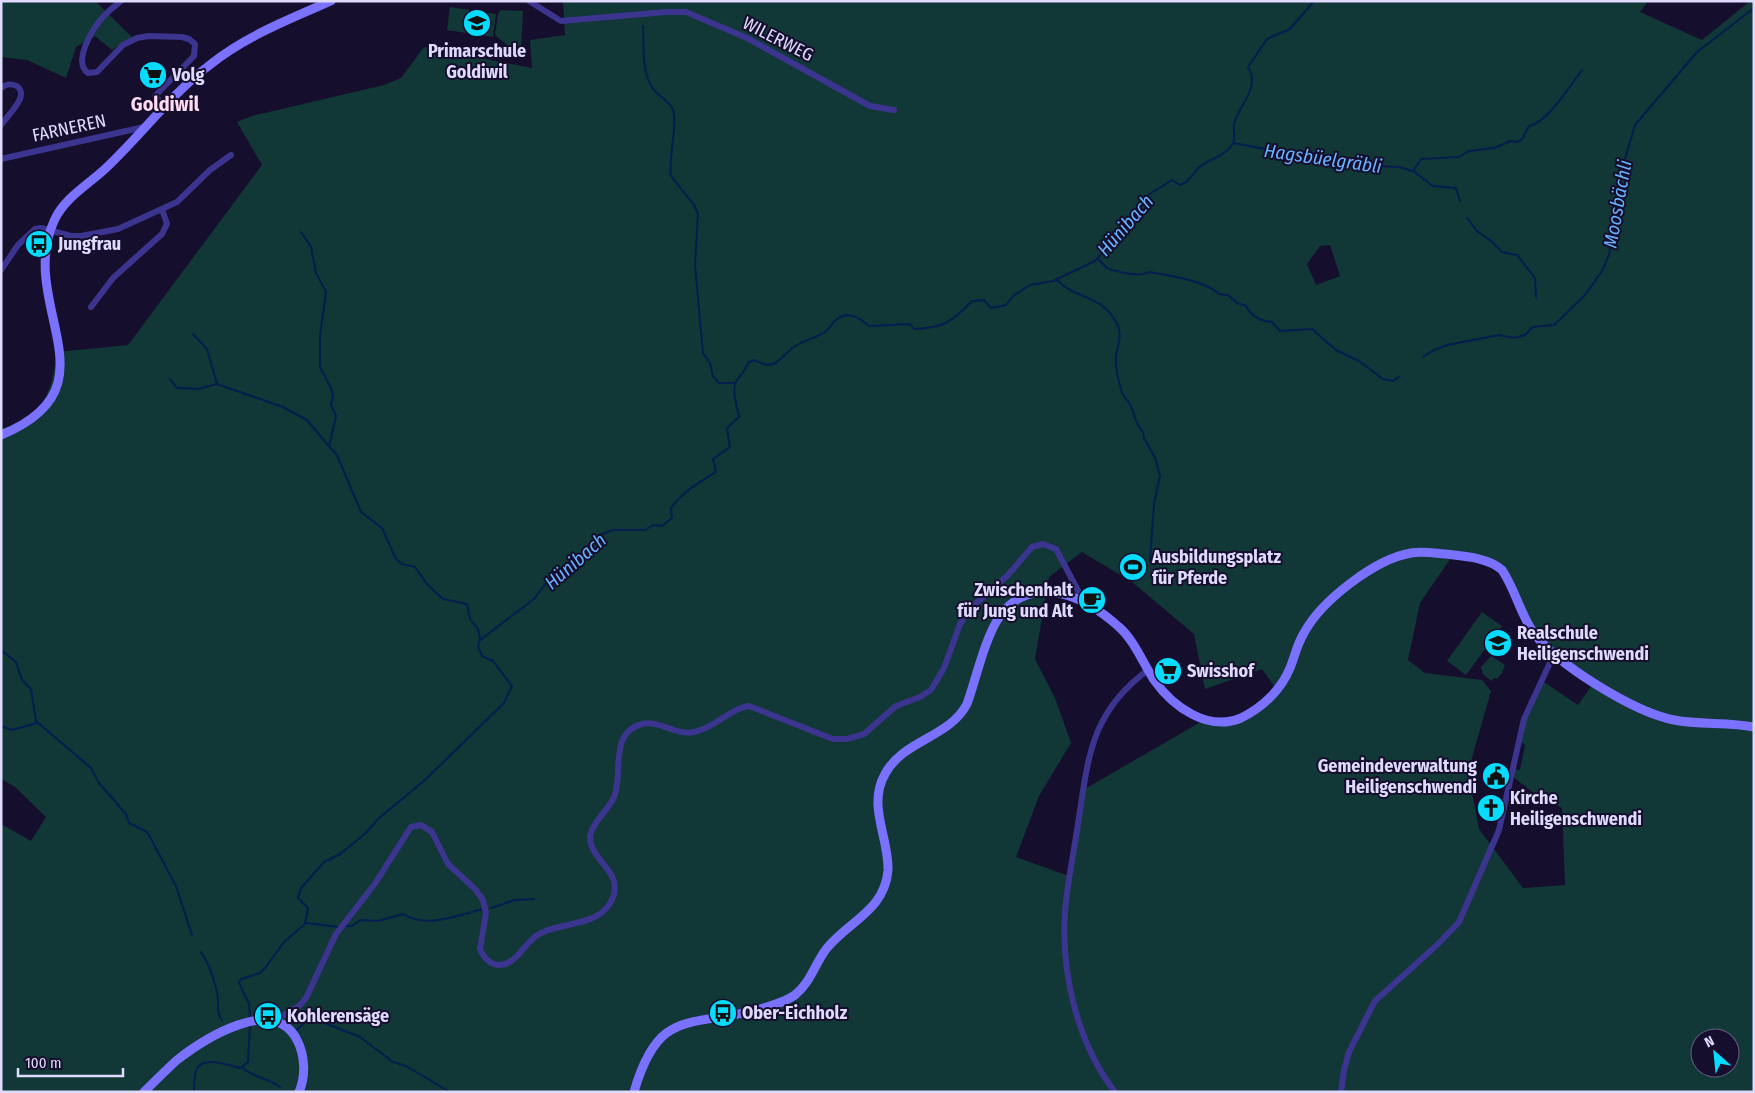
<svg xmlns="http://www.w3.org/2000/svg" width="1755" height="1093" font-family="'Fira Sans Condensed',sans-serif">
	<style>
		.green { fill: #113737; fill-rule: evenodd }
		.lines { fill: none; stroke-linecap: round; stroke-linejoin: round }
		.stream { stroke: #051d4f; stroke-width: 2 }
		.street { stroke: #3c3590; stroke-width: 6 }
		.secondary { stroke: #7a71ff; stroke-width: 9 }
		.labels { text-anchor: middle; stroke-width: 4; stroke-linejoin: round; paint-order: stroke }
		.street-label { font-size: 18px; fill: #e0daff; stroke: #150e2d }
		.poi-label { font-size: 18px; font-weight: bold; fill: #e0daff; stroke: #150e2d; text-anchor: start }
		.water-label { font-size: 19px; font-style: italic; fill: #68b3ff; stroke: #150e2d }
		.quarter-label { font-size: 20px; font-weight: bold; fill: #ffdcf1; stroke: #150e2d }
	</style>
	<rect width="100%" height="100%" fill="#150e2d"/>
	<!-- green -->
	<g class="green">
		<path d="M1,1H95L132,37L112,50L95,36L76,47L66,78L27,60L1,57Z"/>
		<path d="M563,1H1648L1640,12L1702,40L1749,2L1754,1V1092H1V824L31,841L46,817L15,787L1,779V429C45,415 51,395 57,352L128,345L262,165L237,122L252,116L384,85L401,78L424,47L532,68L530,40L565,35ZM1330,245L1340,276L1316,285L1307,264L1320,246ZM1082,552L1132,582L1194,634L1205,689L1262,669L1277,690L1229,722L1204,720L1083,790L1069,876L1016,857L1039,796L1071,743L1055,698L1035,659L1049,577ZM1453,555L1502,570L1544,645L1594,682L1578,705L1541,680L1524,719L1520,741L1525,745L1520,770L1513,769L1512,776L1535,794L1562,808L1565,885L1523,888L1479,829L1468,772L1491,691L1482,680L1425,673L1408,660L1420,603ZM1700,1038H1730V1068H1700Z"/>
		<path d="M450,7L496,14L493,37L447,30Z"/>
		<path d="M501,10L523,11L521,50H513L495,35L498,14Z"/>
		<path d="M1482,612L1502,626L1466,675L1447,661Z"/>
		<path d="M1491,656L1505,665L1502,673L1497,679L1494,678L1491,681L1483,674L1481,667Z"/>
	</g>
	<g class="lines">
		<!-- stream -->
		<g class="stream">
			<path d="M643,26C644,45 641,74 654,90C660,97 670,101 673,110C678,124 668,158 671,176L694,205L698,214L695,265L703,353L710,363L713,376L719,383H736"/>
			<path d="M1234,143L1274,151L1287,156L1308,152L1378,166L1399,167L1413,171L1433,186L1456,188L1460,201"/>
			<path d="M1413,171L1421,159L1459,157L1469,151L1494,148L1511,141L1517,142L1522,139L1529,126C1548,122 1569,87 1582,70"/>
			<path d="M1467,218L1477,231L1491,241L1502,252L1517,255L1535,278L1536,298"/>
			<path d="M301,232L311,247L316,273L326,292L320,336V367L331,388L333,395L331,405L336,416L329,446L337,455L361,512L382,528L396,559L402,564L415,567L427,584L443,599L467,604L470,619L478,629L480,639"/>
			<path d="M1098,259L1107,268"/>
			<path d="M1109,269C1120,272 1139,278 1149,272C1168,275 1206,281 1219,294L1228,295L1237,303L1246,306C1251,316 1261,321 1272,322L1280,331L1312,329L1336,350L1359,361L1383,379L1393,381L1400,376"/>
			<path d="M1056,279C1074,299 1101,294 1116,322C1123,334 1118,344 1116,356C1115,367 1119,383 1122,393C1124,398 1129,401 1131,406C1135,416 1135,424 1143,432L1144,438L1155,458L1160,476L1154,504L1150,561"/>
			<path d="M193,334L207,349L217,384"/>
			<path d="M1423,357L1432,351L1447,345L1499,335L1514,338L1525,335L1533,327L1554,325L1585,295L1602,271L1609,255L1616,213L1618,183L1635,125L1697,52L1754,8"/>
			<path d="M170,379L177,388L198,389L217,384L283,407L307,420L328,445"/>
			<path d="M1,650L16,662L22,680L31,689L36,721L91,768L99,783L126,814L129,823L147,832L151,839L176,886L192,935"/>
			<path d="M1,726L12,730L37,723"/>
			<path d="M491,908L515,900L534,899"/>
			<path d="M306,923L338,927"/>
			<path d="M345,926H352L360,920L378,921L403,914C427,929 458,915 483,909"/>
			<path d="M201,952C210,965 213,977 217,992C220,1002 215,1012 222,1020"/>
			<path d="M250,1018L249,1004L239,983L241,979L260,973L266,967L283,943L305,924L308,908L298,898L301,888L324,862L340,854L366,833L378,819L425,780L504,703L512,686L493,661L482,656L478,646L480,640L534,599L547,582L584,552L600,535L613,530H645L653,525L662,526L672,518L671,508C682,492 700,482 716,472L713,459L730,447L727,428L739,417C737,406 731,389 737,380C742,374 745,371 748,363L754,360C761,363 766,366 773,364C780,362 787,351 794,347C805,339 815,339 825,332C829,329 831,325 835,321C847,309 860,318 869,326L910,324L914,329C943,328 952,322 972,301L984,300L991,308L1006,305L1013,296L1030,285L1053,281L1095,261L1140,209L1148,195L1172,180L1180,185C1191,182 1193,171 1202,165C1210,160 1229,153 1233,143C1236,138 1233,130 1234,124C1239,105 1261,87 1248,67L1267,39L1290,29L1314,1"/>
			<path d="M296,1031L306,1021L317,1020L360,1037L393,1062L406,1066L450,1092"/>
			<path d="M243,1068C254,1078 268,1078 280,1087"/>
			<path d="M194,1092C194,1085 194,1077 196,1071C201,1054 230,1066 240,1068L248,1062L250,1025"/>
		</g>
		<!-- street -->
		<g class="street">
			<path d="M121,1C115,6 108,11 103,17C93,28 72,62 88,73L97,72L123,45L137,38L149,36L182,37L189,39L195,44L194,56L155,96L165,106"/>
			<path d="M529,1L561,21L666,12H686L747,38L870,106L894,110"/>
			<path d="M1,88C10,80 25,86 20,99C16,108 7,117 1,125"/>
			<path d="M1,159L144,127"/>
			<path d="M1,270L18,245L35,229L41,228L71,236H81L118,229L177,202L210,170L231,155"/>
			<path d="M91,307L113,278L162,234L167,224L162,209"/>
			<path d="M275,1020L299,1006L306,998L336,934L374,885L411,827L421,825L432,832L448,864L475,889L483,900L486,913L480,949C483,957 490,965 500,965C518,964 525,940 541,933C565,921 602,927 613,897C623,871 589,860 590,836C593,821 608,811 614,797C624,774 608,733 642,724C660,720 676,736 694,732C715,728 729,709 749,706L833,739H847L864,734L896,706L920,697L931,690L944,668L960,624L971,608L1008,575L1032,547L1043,544L1056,549L1084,602"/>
			<path d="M1115,1092C1077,1043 1061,973 1065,912C1067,885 1073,857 1077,830C1088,762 1088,714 1148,670"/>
			<path d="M1341,1092L1344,1070L1349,1052L1375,1001L1438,944L1459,922L1499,830L1524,719L1554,654"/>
		</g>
		<!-- secondary -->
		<g class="secondary">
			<path d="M1,435C120,386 16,306 54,221C64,198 88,185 106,168C142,134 171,94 211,64C246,36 290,19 331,1"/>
			<path d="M144,1092C155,1081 166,1070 177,1060C204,1039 274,994 297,1040C305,1055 306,1076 299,1092"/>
			<path d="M634,1092C658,1009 688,1027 757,1010C770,1006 784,1003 795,995C811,982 815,963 827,948C849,921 885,910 888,870C889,837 867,806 885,774C903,740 949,738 967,704C976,679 985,637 1000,616C1033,571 1086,597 1119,627C1134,640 1143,663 1154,680C1173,707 1208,732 1241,718C1262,708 1281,690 1290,668C1295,656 1297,644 1304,633C1321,601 1375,559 1411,553C1422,551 1433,553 1445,554C1462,556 1488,557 1502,570C1515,589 1520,613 1533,632C1557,665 1634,712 1674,720C1700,725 1727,722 1754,727"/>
		</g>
	</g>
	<!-- icons -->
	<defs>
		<symbol id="school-disc" viewBox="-11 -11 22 22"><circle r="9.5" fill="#06dcff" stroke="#150e2d"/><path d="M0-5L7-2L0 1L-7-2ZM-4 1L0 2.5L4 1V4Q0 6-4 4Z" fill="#111"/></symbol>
		<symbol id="supermarket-disc" viewBox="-11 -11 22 22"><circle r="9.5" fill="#06dcff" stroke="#150e2d"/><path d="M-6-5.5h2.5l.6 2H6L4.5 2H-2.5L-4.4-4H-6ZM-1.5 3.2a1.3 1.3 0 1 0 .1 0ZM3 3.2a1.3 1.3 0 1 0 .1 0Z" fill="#111"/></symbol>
		<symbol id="bus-disc" viewBox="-11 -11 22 22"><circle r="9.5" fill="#06dcff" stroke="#150e2d"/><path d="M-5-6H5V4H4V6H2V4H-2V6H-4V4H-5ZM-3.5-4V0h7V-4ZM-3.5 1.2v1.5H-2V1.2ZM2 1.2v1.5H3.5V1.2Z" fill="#111"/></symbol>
		<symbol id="stadium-disc" viewBox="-11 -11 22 22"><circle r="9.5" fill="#06dcff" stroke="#150e2d"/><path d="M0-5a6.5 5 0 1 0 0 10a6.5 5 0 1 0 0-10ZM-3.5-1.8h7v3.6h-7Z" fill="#111"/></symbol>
		<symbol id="cafe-disc" viewBox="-11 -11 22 22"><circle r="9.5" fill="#06dcff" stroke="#150e2d"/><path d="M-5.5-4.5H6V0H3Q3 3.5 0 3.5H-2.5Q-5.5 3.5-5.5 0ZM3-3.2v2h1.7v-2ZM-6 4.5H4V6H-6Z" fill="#111"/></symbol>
		<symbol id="civic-disc" viewBox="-11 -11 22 22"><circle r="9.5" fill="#06dcff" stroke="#150e2d"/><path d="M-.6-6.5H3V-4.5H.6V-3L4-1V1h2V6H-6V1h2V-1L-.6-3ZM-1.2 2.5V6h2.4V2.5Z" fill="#111"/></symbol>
		<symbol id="church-disc" viewBox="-11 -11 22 22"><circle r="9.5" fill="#06dcff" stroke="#150e2d"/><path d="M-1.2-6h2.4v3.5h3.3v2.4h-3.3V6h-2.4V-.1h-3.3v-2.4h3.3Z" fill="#111"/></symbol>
	</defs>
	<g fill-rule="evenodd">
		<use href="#school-disc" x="461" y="7" width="32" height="32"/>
		<use href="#supermarket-disc" x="137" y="59" width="32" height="32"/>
		<use href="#bus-disc" x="23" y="228" width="32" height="32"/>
		<use href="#stadium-disc" x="1117" y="551" width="32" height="32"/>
		<use href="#cafe-disc" x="1076" y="584" width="32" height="32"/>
		<use href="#school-disc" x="1482" y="627" width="32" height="32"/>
		<use href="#supermarket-disc" x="1152" y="655" width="32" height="32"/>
		<use href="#civic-disc" x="1480" y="760" width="32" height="32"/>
		<use href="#church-disc" x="1475" y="792" width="32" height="32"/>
		<use href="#bus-disc" x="707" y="997" width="32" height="32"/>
		<use href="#bus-disc" x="252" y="1000" width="32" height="32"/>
	</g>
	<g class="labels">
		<!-- street labels -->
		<g class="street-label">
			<text transform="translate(778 39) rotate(27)" y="6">WILERWEG</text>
			<text transform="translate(69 128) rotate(-12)" y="6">FARNEREN</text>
		</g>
		<!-- poi labels -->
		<g class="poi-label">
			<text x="477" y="57" text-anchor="middle">Primarschule<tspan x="477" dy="21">Goldiwil</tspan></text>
			<text x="172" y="81">Volg</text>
			<text x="58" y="250">Jungfrau</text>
			<text x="1152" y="563">Ausbildungsplatz<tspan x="1152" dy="21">für Pferde</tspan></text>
			<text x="1073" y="596" text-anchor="end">Zwischenhalt<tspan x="1073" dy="21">für Jung und Alt</tspan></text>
			<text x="1517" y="639">Realschule<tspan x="1517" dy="21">Heiligenschwendi</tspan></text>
			<text x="1187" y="677">Swisshof</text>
			<text x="1477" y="772" text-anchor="end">Gemeindeverwaltung<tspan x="1477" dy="21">Heiligenschwendi</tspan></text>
			<text x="1510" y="804">Kirche<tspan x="1510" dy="21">Heiligenschwendi</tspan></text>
			<text x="742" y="1019">Ober-Eichholz</text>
			<text x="287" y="1022">Kohlerensäge</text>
		</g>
		<!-- water labels -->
		<g class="water-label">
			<text transform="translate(1323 158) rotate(8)" y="7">Hagsbüelgräbli</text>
			<text transform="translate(1617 204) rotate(-80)" y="7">Moosbächli</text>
			<text transform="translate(1125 225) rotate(-49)" y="7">Hünibach</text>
			<text transform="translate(575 561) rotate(-41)" y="7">Hünibach</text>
		</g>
		<!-- quarter labels -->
		<g class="quarter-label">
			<text x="165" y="111">Goldiwil</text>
		</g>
	</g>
	<!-- border -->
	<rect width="1755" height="1093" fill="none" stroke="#e0daff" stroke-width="5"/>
	<!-- north arrow -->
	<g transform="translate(1715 1053) rotate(333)"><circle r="24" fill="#150e2d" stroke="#666081"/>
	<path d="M0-4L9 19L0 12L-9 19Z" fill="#06dcff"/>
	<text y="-8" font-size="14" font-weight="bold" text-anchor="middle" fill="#e0daff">N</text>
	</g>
	<!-- scale -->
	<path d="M18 1068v8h105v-8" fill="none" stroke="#e0daff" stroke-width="2.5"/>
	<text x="25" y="1068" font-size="15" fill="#e0daff" stroke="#150e2d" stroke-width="4" paint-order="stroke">100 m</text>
</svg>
